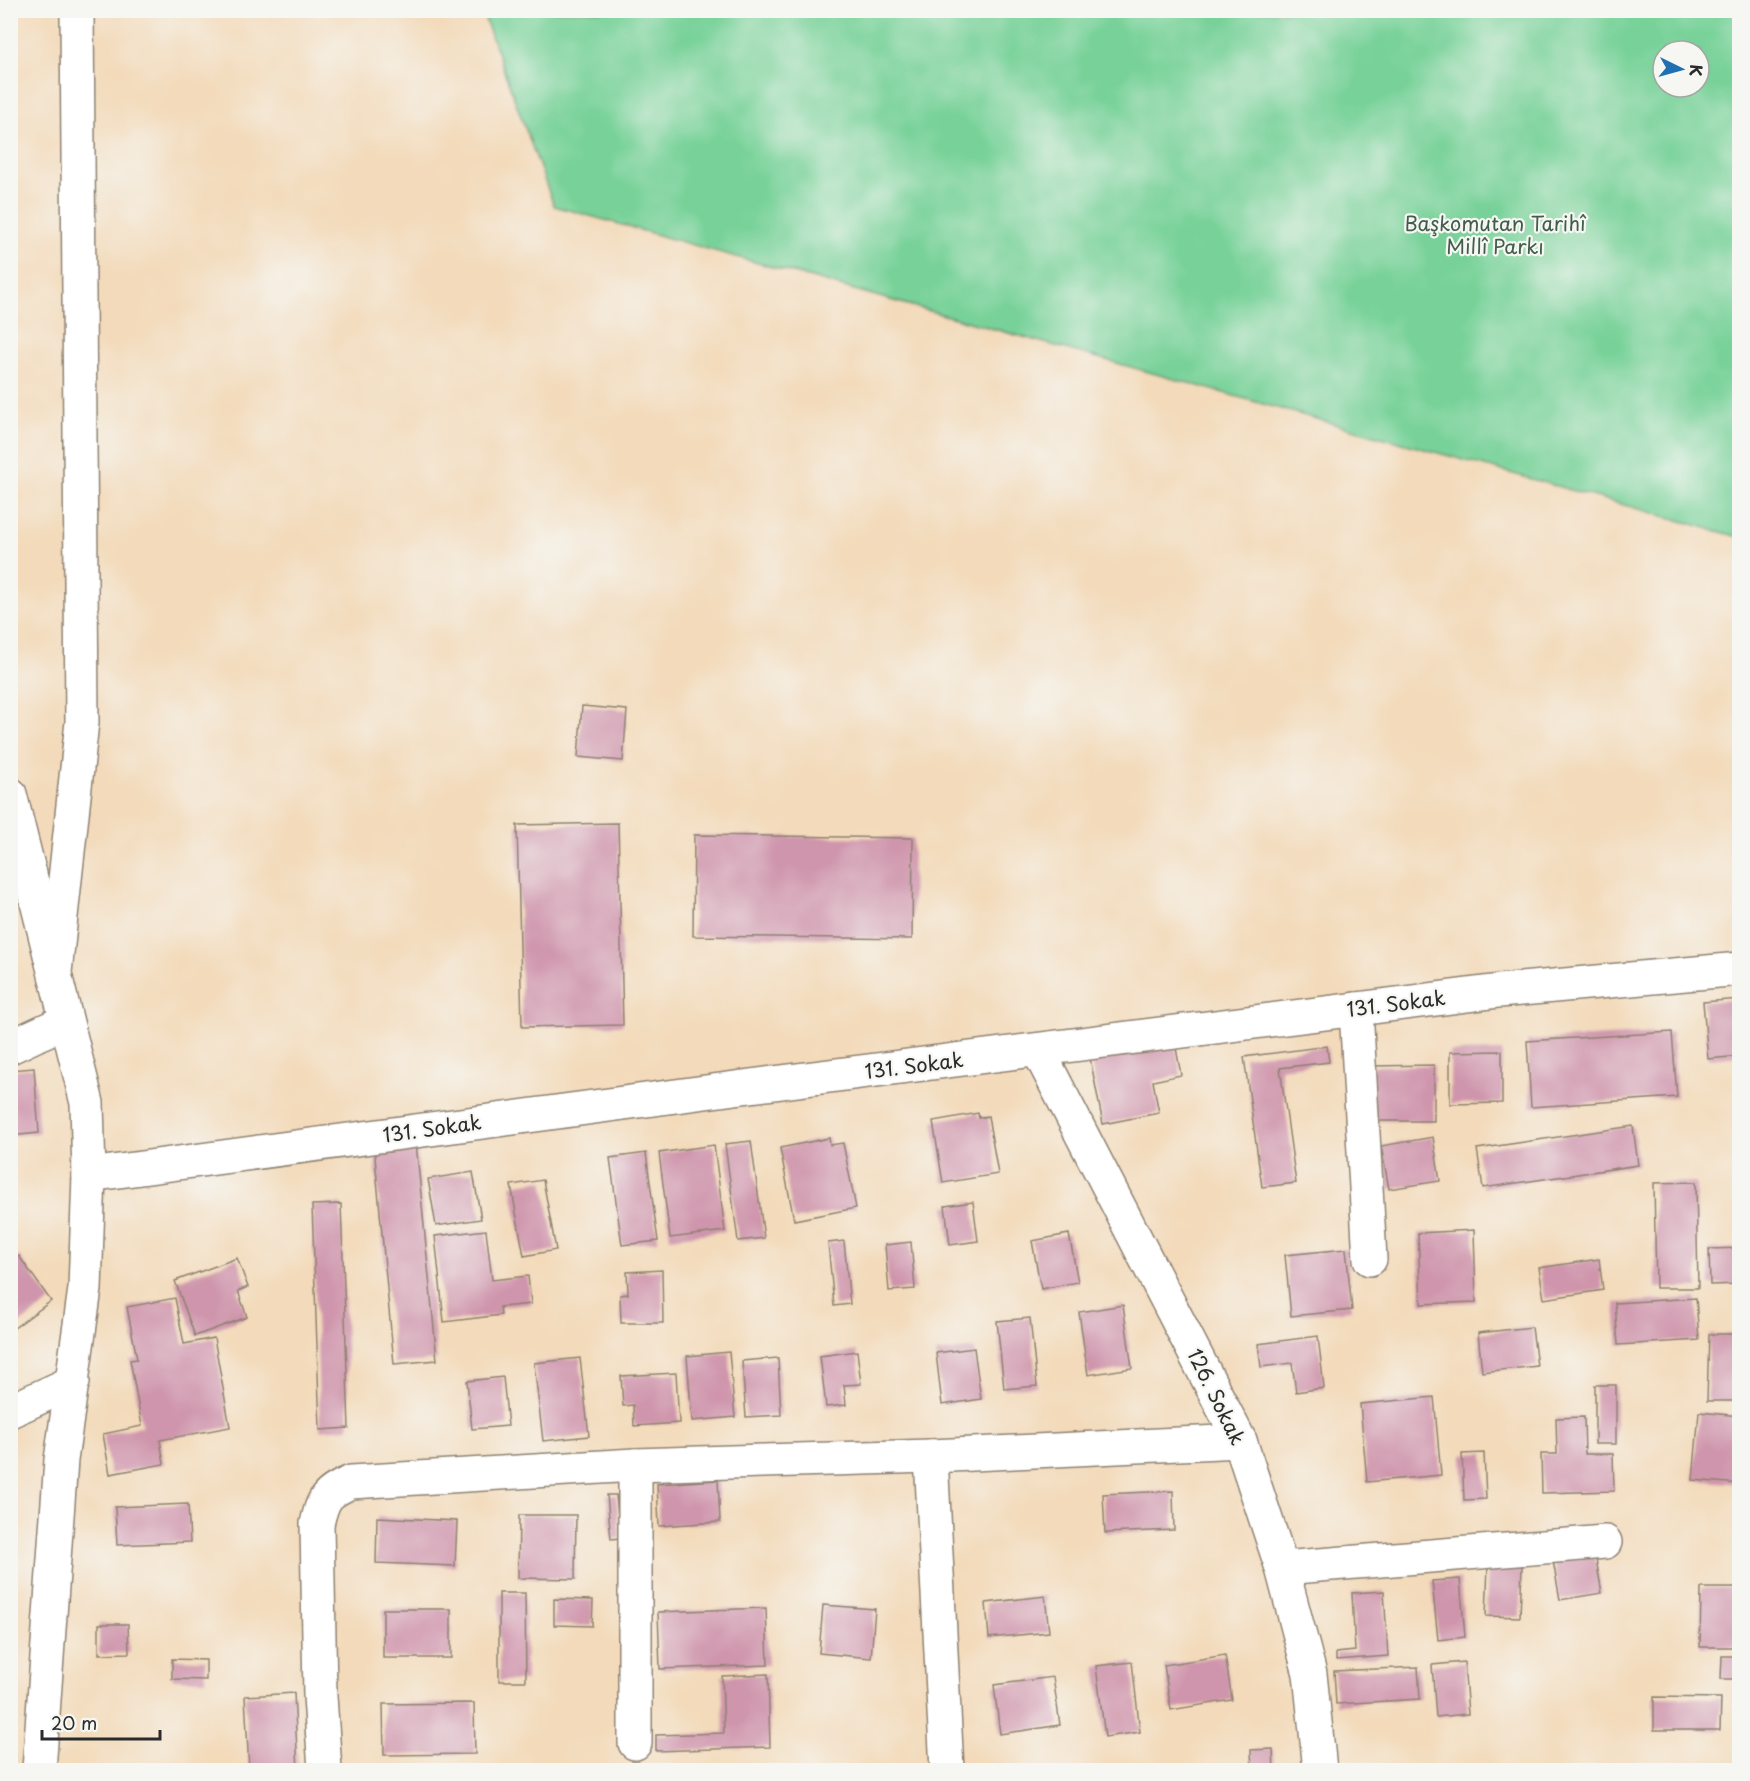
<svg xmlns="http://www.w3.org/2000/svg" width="1750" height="1781" font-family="'Playpen Sans',sans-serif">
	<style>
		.green { fill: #77d198; stroke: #517e62; stroke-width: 1.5; fill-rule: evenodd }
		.building { fill: #cf95ac }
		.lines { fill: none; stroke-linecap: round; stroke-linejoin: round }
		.minor-casing { stroke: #8f8272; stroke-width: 36 }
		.major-casing { stroke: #8f8272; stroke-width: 36 }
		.minor { stroke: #fff; stroke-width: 33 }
		.major { stroke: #fff; stroke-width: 33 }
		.labels { text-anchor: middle; stroke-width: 4.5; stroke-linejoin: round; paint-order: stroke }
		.park-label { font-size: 20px; fill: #425d4c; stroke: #f6f6f2 }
		.street-label { font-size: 20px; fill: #2b2b2b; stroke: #f6f6f2 }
	</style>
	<rect width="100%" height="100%" fill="#f6f6f2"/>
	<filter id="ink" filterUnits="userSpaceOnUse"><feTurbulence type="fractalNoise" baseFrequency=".0167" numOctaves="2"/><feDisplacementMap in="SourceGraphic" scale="12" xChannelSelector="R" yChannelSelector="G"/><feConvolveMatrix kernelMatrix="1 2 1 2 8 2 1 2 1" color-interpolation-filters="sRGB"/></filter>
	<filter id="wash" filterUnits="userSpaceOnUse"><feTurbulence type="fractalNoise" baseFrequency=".008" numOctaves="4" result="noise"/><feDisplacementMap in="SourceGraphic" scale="24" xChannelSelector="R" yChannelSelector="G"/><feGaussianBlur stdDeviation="1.35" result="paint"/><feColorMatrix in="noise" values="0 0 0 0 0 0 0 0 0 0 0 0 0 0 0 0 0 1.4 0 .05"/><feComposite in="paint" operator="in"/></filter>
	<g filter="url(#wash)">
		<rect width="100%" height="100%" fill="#f3daba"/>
		<!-- green -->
		<path class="green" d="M482,11H1739V537L554,206ZM1663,51H1699V87H1663Z"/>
		<g id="blocks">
			<!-- building -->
			<g class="building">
				<path d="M582,706L627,710L623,761L578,757Z"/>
				<path d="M618,823L623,1025L522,1027L517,825Z"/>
				<path d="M694,835L913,838L912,939L693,936Z"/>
				<path d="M1740,999V1056L1708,1059L1703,1002Z"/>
				<path d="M1672,1032L1677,1097L1531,1107L1527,1041Z"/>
				<path d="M1174,1037L1181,1075L1153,1081L1159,1113L1103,1124L1089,1053Z"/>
				<path d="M1327,1046L1329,1062L1280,1068L1296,1183L1262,1187L1244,1057Z"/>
				<path d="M1502,1051V1103L1450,1104V1052Z"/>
				<path d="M1434,1065V1121H1371L1370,1066Z"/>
				<path d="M34,1068L39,1133L10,1136V1070Z"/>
				<path d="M978,1113L979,1118L988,1116L998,1174L943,1183L933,1121Z"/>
				<path d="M1633,1126L1638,1165L1483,1188L1477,1149Z"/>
				<path d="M1433,1137L1440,1181L1389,1189L1381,1146Z"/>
				<path d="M829,1138L830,1145L843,1143L856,1208L794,1220L780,1148Z"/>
				<path d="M751,1141L764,1238L738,1241L725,1144Z"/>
				<path d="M416,1143L437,1360L394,1364L374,1147Z"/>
				<path d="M714,1145L725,1231L670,1238L659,1153Z"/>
				<path d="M646,1153L658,1241L622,1245L610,1158Z"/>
				<path d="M473,1172L481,1219L436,1226L428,1179Z"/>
				<path d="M543,1180L556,1250L524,1256L511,1185Z"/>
				<path d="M1696,1182L1698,1288H1656L1654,1183Z"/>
				<path d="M973,1202L978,1241L950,1245L945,1206Z"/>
				<path d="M341,1204L349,1428L320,1430L312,1205Z"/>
				<path d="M486,1230L492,1280L528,1276L531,1304L500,1307L501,1315L444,1322L435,1236Z"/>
				<path d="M1474,1230L1476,1302L1421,1304L1418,1233Z"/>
				<path d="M1069,1234L1078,1282L1041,1289L1032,1241Z"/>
				<path d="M844,1241L850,1304L834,1306L828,1243Z"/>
				<path d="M911,1242L915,1289L889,1291L885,1245Z"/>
				<path d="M1740,1248V1284L1710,1285L1709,1249Z"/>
				<path d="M1346,1249L1352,1310L1291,1316L1285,1255Z"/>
				<path d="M19,1256L51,1301L10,1331V1262Z"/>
				<path d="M237,1258L248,1287L238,1291L247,1317L195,1336L175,1281Z"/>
				<path d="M1599,1259L1603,1290L1544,1299L1539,1268Z"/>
				<path d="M662,1270L663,1323H621L620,1295L628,1294L627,1272Z"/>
				<path d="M175,1298L184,1344L214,1338L230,1427L160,1440L164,1464L110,1474L103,1434L142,1426L130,1360L137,1359L127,1307Z"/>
				<path d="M1696,1298L1699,1340L1618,1345L1615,1303Z"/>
				<path d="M1123,1305L1132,1368L1088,1375L1079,1312Z"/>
				<path d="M1030,1318L1037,1386L1004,1389L997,1321Z"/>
				<path d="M1532,1327L1537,1366L1482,1372L1478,1333Z"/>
				<path d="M1709,1334H1740V1401H1707Z"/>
				<path d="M1318,1336L1324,1388L1296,1392L1292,1363L1261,1367L1258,1344Z"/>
				<path d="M974,1348L981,1399L942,1405L936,1353Z"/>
				<path d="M857,1351L861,1384L844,1385L846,1405L826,1407L820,1356Z"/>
				<path d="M729,1352L735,1417L692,1421L687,1356Z"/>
				<path d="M580,1358L589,1436L543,1441L534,1363Z"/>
				<path d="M778,1358L781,1415L746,1417L742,1361Z"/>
				<path d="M676,1373L679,1423L634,1426L633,1405L623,1406L621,1376Z"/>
				<path d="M503,1377L508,1426L472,1429L467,1381Z"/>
				<rect x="1595" y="1385" width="21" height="59"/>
				<path d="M1434,1397L1441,1475L1367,1482L1360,1404Z"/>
				<path d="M1699,1412L1740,1416V1484L1693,1480Z"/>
				<path d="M1584,1417L1585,1454H1613L1614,1491L1542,1493L1541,1454H1557L1556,1418Z"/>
				<path d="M1484,1453L1486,1499L1464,1500L1462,1454Z"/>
				<path d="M718,1480L720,1522L659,1526L657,1484Z"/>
				<path d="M1173,1491L1174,1530L1105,1533L1103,1494Z"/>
				<path d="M607,1495H616L620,1538L611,1539Z"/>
				<path d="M188,1504L190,1542L117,1545L115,1507Z"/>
				<path d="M519,1515H576L575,1579L518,1578Z"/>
				<path d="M377,1517L457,1521L455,1566L376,1563Z"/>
				<path d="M1594,1548L1602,1593L1560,1600L1552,1555Z"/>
				<path d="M1488,1565L1522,1566L1520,1617L1486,1616Z"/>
				<path d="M1460,1579L1465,1637L1438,1640L1432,1581Z"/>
				<path d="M1701,1588H1740V1647H1700Z"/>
				<path d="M1384,1591L1388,1656L1336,1660V1653L1355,1651L1352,1593Z"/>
				<path d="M499,1593H525L526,1681H499Z"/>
				<path d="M1045,1596L1049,1632L989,1638L986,1603Z"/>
				<path d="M554,1599L593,1600L592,1626L554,1625Z"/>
				<path d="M823,1605L875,1609L871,1658L819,1653Z"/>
				<path d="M766,1608L768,1665L660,1669L658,1612Z"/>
				<rect x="383" y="1609" width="68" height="49"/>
				<path d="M99,1624H128L129,1653L99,1654Z"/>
				<path d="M1225,1655L1232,1700L1171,1710L1164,1665Z"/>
				<path d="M1722,1656H1740V1679H1721Z"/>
				<path d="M172,1659L206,1660V1680L172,1679Z"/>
				<path d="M1132,1662L1140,1732L1105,1737L1096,1666Z"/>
				<path d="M1464,1662L1468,1714L1436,1717L1432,1665Z"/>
				<path d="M1418,1667L1420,1699L1336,1704L1334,1671Z"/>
				<path d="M768,1674L770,1747L656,1751V1735L724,1733L722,1676Z"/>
				<path d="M1053,1677L1060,1725L1000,1734L994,1685Z"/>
				<path d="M294,1693L298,1770H249L245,1696Z"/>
				<path d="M1654,1697L1721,1698L1720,1730H1654Z"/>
				<path d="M474,1703L475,1754L384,1755L383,1704Z"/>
				<path d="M1273,1749L1274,1770H1252L1251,1750Z"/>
			</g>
		</g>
	</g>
	<g filter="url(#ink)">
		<use href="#blocks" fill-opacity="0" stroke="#8f8272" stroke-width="1.5"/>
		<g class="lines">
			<defs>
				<g id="minor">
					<path d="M55,972L82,722L77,10"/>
					<path d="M1356,1009L1370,1259"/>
					<path d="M10,1047L66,1021"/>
					<path d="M1038,1050L1240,1441L1282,1568L1310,1674L1320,1770"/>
					<path d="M89,1175L735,1088L1499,991L1740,969"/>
					<path d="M10,1411L73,1382"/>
					<path d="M931,1456L947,1770"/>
					<path d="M1282,1568L1605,1542"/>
					<path d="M635,1743V1465"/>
					<path d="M325,1770L320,1696L317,1524C323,1498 326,1493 351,1482L635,1465L931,1456L1240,1441"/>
				</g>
				<path id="major" d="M10,794L87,1103L89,1175L85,1289L61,1460L39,1770"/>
			</defs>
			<!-- minor casing -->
			<use href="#minor" class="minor-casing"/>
			<!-- major casing -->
			<use href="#major" class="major-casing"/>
			<!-- minor -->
			<use href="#minor" class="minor"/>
			<!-- major -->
			<use href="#major" class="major"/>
		</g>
	</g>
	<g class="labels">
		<!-- park labels -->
		<g class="park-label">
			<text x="1495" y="231">Başkomutan Tarihî<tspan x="1495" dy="23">Millî Parkı</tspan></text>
		</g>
		<!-- street labels -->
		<g class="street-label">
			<text transform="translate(1396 1004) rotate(-7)" y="7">131. Sokak</text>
			<text transform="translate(914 1066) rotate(-7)" y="7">131. Sokak</text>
			<text transform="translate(432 1129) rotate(-8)" y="7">131. Sokak</text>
			<text transform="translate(1216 1397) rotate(64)" y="7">126. Sokak</text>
		</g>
	</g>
	<!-- margin -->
	<rect width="1750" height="1781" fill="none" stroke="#f6f6f2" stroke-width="36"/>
	<!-- north arrow -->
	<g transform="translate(1681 69) rotate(95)"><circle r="28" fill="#f6f6f2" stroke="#a5a5a2" stroke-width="1.5"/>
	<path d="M0-4.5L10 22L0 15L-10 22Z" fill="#1f6fb2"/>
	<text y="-9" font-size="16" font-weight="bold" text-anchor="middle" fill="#2b2b2b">K</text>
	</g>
	<!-- scale -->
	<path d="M42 1730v9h118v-9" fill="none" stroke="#2b2b2b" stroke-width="3"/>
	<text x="51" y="1730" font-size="18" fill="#2b2b2b" stroke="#f6f6f2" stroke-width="4.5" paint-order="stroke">20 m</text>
</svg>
